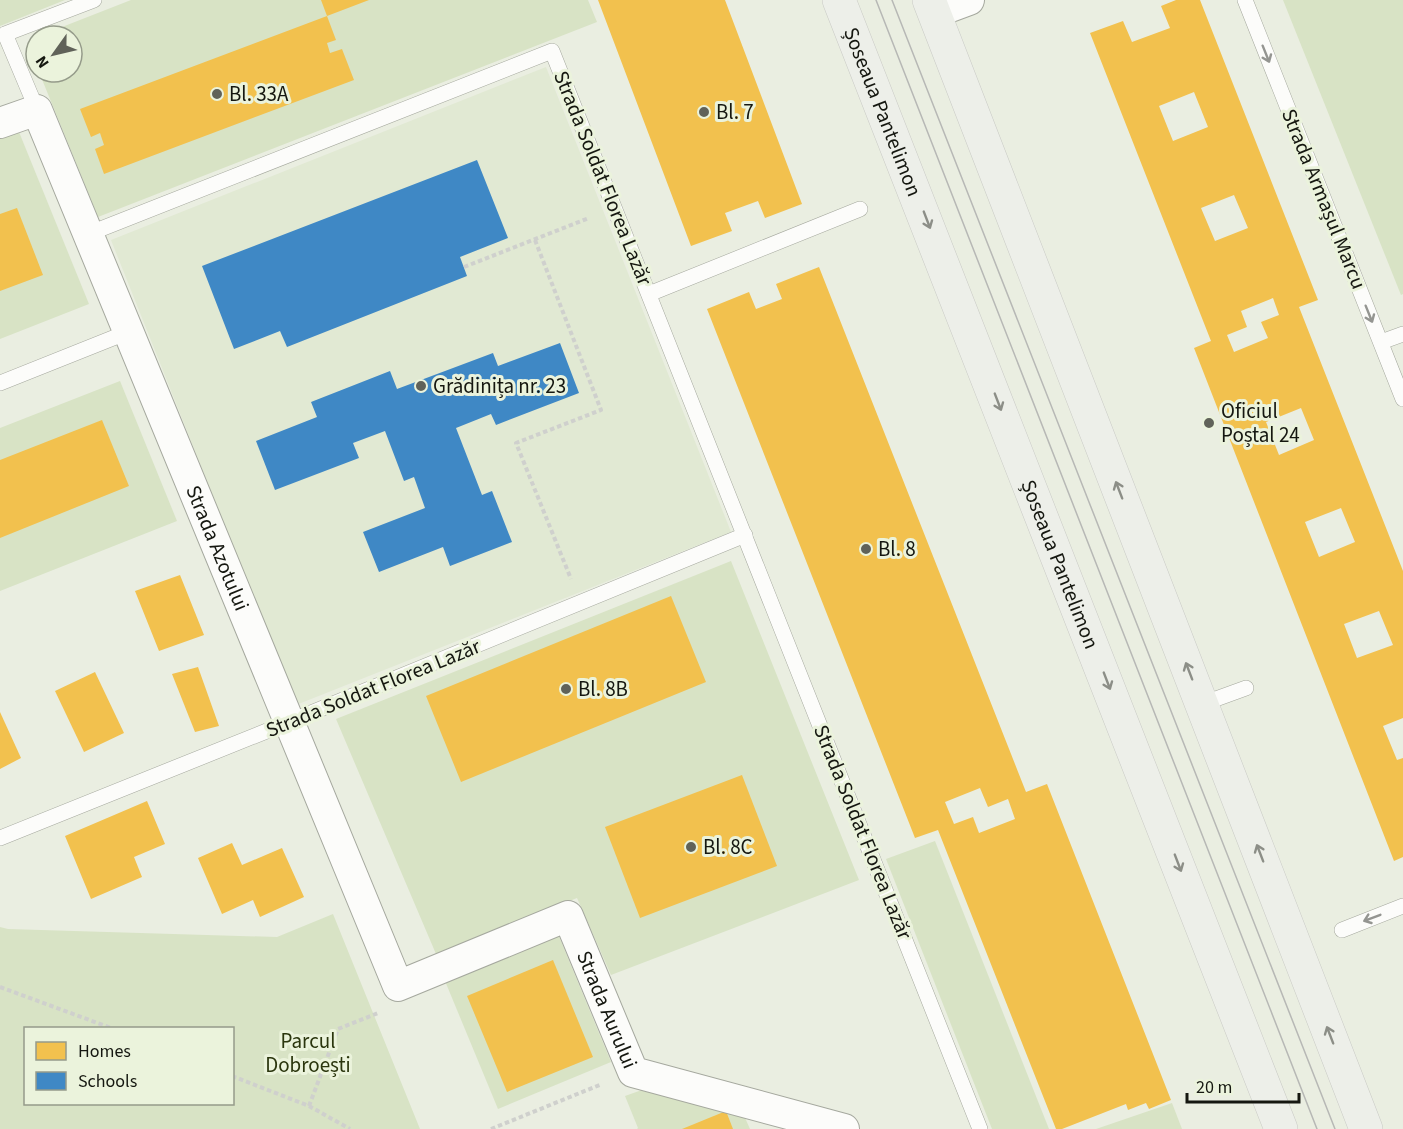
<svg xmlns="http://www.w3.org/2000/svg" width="1403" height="1129" font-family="'Source Sans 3',sans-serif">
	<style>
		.built { fill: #e1e9d3 }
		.green { fill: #d8e3c5; fill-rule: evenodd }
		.homes { fill: #f2c14e; fill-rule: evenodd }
		.schools { fill: #3f88c5 }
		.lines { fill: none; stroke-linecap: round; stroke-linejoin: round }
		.service-casing { stroke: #a5a89e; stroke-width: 16 }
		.minor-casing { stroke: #a5a89e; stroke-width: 32 }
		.primary-casing { stroke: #c9cac5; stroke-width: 34 }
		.path { stroke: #cfd0cd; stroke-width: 4; stroke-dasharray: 4.5 3; stroke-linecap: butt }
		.service { stroke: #fcfcfa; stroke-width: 15 }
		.minor { stroke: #fcfcfa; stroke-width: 30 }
		.primary { stroke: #edefe9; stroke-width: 33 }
		.tram { stroke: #b7b8b5; stroke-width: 1.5 }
		.oneway { stroke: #949591 }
		.oneway2 { stroke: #8c8e87 }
		.poi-dot { fill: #606259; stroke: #ebf3dc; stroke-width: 2 }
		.labels { text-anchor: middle; stroke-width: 6; stroke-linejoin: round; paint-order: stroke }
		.poi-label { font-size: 21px; fill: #151710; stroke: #ebf3dc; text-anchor: start }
		.street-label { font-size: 21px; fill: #151710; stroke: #ebf3dc }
		.park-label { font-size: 21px; fill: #2b360e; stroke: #ebf3dc }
	</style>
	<rect width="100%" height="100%" fill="#eaeee1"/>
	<!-- built -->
	<path class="built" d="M546,67L731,532L296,705L111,240Z"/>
	<!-- green -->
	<g class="green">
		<path d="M0,0H65L0,26Z"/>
		<path d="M131,0H588L597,22L98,217L39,72H72V36H39Z"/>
		<path d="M1283,0H1403V294L1401,295Z"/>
		<path d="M19,132L89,304L0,339V139Z"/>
		<path d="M120,381L177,521L0,591V428Z"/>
		<path d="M731,561L859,880L611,975L577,898L436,954L336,719Z"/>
		<path d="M935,841L1049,1129H992L886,859Z"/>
		<path d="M333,914L420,1129H0V927L8,929L277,937ZM232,1028V1104H26V1028Z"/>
		<path d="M558,934L611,1062L498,1109L445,981Z"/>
		<path d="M653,1086L742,1111L750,1129H637L638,1128L625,1096Z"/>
		<path d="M1172,1103L1182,1129H1096Z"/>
	</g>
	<!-- homes -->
	<g class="homes">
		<path d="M321,0H369L327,16L336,40L327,43L330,53L342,49L354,80L104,174L95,149L104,145L100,133L91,137L80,109L327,16Z"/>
		<path d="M598,0H725L802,204L765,218L758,201L725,213L732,231L691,246Z"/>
		<path d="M1176,0H1200L1318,300L1299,307L1403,571V718L1383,726L1397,760L1403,758V857L1394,861L1194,348L1211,341L1090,33L1123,21L1132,42L1170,28L1161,6ZM1194,92L1208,127L1173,141L1159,106ZM1234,195L1248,228L1215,241L1201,208ZM1273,298L1279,315L1261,322L1268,338L1234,352L1227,335L1247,327L1241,311ZM1301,408L1314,440L1279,455L1266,422ZM1341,508L1355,542L1319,557L1305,522ZM1379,611L1393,645L1357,658L1344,624Z"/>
		<path d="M17,208L43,275L0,291V214Z"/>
		<path d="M819,267L1026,792L1047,784L1171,1100L1149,1109L1146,1103L1128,1110L1126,1104L1062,1129H1056L938,830L915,838L707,309L749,292L756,309L782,299L776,284ZM980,788L988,807L1008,799L1015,819L979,833L973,817L954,824L945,802Z"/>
		<path d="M102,420L129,486L0,538V460Z"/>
		<path d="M180,575L204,635L159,651L135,591Z"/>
		<path d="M671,596L706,682L461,782L426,696Z"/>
		<path d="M198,667L219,726L195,732L172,674Z"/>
		<path d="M95,672L124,733L84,752L55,691Z"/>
		<path d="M0,712L21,758L0,769Z"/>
		<path d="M742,775L777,866L640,918L605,827Z"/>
		<path d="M147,801L165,844L134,857L142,877L91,899L65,836Z"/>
		<path d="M232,843L242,865L282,848L304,897L260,917L253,900L222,914L198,858Z"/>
		<path d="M553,960L593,1057L507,1092L467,996Z"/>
		<path d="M726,1111L733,1129H682Z"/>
	</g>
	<!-- schools -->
	<g class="schools">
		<path d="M477,160L508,238L460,257L467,276L287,347L280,331L234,349L202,266Z"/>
		<path d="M560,343L579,393L496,425L491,414L456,428L482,495L492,491L512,542L450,566L443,547L379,572L363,532L425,508L414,477L404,481L385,431L353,443L359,458L275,490L256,441L317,417L311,402L390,371L397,389L493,353L498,366Z"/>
	</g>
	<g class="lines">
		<defs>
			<g id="service">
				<path d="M1245,0L1403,399"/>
				<path d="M37,110L5,34L94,0"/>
				<path d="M88,234L552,51L980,1129"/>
				<path d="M649,294L860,209"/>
				<path d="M1381,342L1403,334"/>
				<path d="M0,383L128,332"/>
				<path d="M1202,704L1246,688"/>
				<path d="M0,838L289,722L745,535"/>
				<path d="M1342,930L1403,906"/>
			</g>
			<g id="minor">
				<path d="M934,13L969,0"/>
				<path id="s1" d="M0,123L37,110L398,986L568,916L633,1072L844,1129"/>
			</g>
			<g id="primary">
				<path id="s2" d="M839,0L1281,1129"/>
				<path d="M929,0L1366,1129"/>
			</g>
		</defs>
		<!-- service casing -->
		<use href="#service" class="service-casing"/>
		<!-- minor casing -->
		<use href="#minor" class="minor-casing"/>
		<!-- primary casing -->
		<use href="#primary" class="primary-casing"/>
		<!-- path -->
		<g class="path">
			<path d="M535,240L601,410L516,443L571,579"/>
			<path d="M464,267L589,218"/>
			<path d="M0,987L111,1028"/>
			<path d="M232,1076L309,1106L350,1129"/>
			<path d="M309,1106L338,1029L378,1013"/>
			<path d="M491,1129L602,1084"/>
		</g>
		<!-- service -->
		<use href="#service" class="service"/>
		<!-- minor -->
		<use href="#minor" class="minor"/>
		<!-- primary -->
		<use href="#primary" class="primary"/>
		<!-- tram -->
		<g class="tram">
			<path d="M876,0L1317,1129"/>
			<path d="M892,0L1335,1129"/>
		</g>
	</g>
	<!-- one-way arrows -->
	<defs><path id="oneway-shaft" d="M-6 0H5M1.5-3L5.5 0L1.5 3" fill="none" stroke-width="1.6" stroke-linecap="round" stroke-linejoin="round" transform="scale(1.5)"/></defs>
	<g class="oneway">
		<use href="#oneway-shaft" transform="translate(1266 54) rotate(68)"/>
		<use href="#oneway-shaft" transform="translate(1369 314) rotate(68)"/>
		<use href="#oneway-shaft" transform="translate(1372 918) rotate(159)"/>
	</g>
	<g class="oneway2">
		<use href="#oneway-shaft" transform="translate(927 220) rotate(69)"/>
		<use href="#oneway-shaft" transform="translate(998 402) rotate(69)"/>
		<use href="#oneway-shaft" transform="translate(1119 490) rotate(-111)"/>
		<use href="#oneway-shaft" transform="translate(1189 671) rotate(-111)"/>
		<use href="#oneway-shaft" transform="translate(1107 681) rotate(69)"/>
		<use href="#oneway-shaft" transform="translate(1260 853) rotate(-111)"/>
		<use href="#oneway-shaft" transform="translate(1178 863) rotate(69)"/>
		<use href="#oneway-shaft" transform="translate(1330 1035) rotate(-111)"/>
	</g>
	<!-- markers -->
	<g class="poi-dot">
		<circle cx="217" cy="94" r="6"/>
		<circle cx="704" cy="112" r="6"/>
		<circle cx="421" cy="386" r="6"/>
		<circle cx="1209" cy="423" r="6"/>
		<circle cx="866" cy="549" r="6"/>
		<circle cx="566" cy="689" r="6"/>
		<circle cx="691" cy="847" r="6"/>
	</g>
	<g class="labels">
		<!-- poi labels -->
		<g class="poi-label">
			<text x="229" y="101">Bl. 33A</text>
			<text x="716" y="119">Bl. 7</text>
			<text x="433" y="393">Grădinița nr. 23</text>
			<text x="1221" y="418">Oficiul<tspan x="1221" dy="24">Poștal 24</tspan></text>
			<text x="878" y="556">Bl. 8</text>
			<text x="578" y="696">Bl. 8B</text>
			<text x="703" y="854">Bl. 8C</text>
		</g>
		<!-- street labels -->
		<g class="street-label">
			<text dy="7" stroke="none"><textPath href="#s2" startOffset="120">Șoseaua Pantelimon</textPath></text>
			<text transform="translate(603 178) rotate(68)" y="7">Strada Soldat Florea Lazăr</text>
			<text transform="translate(1324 199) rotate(68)" y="7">Strada Armașul Marcu</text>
			<text dy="7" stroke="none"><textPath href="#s1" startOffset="513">Strada Azotului</textPath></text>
			<text dy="7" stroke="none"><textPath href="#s2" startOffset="606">Șoseaua Pantelimon</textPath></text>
			<text transform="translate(373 688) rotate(-22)" y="7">Strada Soldat Florea Lazăr</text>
			<text transform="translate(863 832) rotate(68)" y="7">Strada Soldat Florea Lazăr</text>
			<text dy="7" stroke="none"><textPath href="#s1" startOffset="1272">Strada Aurului</textPath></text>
		</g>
		<!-- park labels -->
		<g class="park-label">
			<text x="308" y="1048">Parcul<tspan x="308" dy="24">Dobroești</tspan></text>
		</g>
	</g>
	<!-- legend -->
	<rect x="24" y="1027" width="210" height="78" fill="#ebf3dc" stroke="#959b8a" stroke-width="1.5"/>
	<rect x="36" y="1042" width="30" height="18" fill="#f2c14e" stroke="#959b8a" stroke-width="1.5"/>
	<text x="78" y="1057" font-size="18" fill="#151710">Homes</text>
	<rect x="36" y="1072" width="30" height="18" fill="#3f88c5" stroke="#959b8a" stroke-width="1.5"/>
	<text x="78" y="1087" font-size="18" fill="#151710">Schools</text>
	<!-- north arrow -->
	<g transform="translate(54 54) rotate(236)"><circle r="28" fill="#ebf3dc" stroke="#959b8a" stroke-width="1.5"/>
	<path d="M0-4.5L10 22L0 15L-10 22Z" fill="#606259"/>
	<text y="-9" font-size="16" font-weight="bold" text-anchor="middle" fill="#151710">N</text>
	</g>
	<!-- scale -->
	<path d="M1187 1093v9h112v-9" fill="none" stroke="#151710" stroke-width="3"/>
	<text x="1196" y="1093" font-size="18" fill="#151710" stroke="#ebf3dc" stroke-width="4.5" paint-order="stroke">20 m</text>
</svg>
